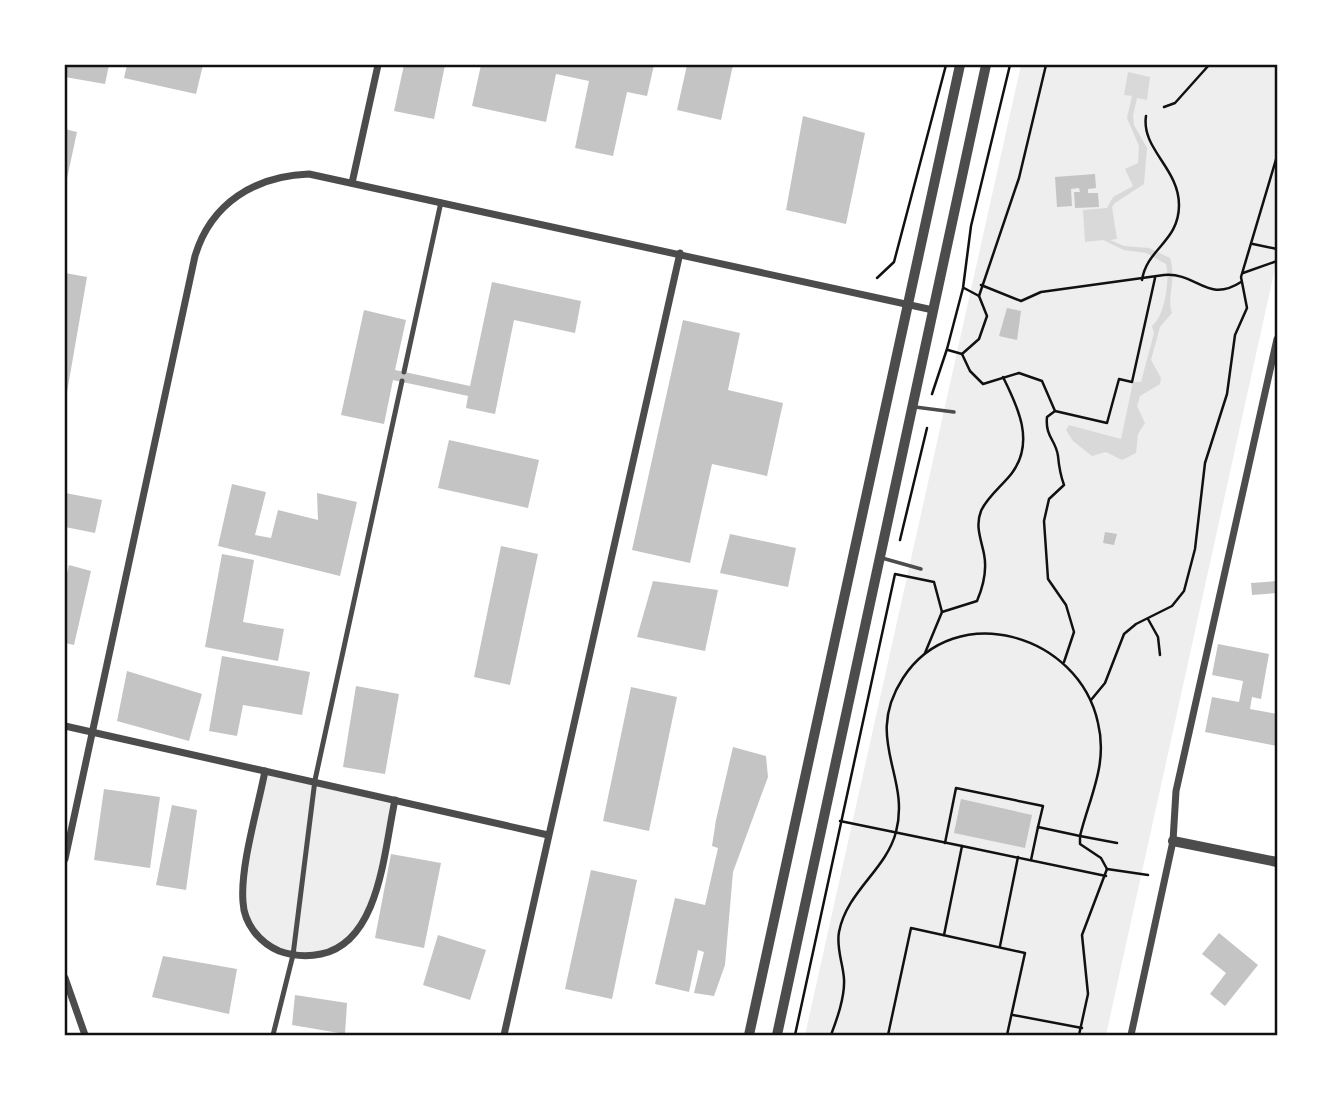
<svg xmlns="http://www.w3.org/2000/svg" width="1342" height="1100" font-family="'PT Sans Narrow',sans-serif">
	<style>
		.green { fill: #eee }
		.water { fill: #d9d9d9 }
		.building { fill: #c4c4c4 }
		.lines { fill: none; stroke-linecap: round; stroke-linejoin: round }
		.path { stroke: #111; stroke-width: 2.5 }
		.service { stroke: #4c4c4c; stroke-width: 3.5 }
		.pedestrian { stroke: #4c4c4c; stroke-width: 5 }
		.minor { stroke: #4c4c4c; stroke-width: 7 }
		.tertiary { stroke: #4c4c4c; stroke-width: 10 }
		.neatline { fill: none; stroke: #111; stroke-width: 2.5 }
	</style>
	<rect width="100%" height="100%" fill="#fff"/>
	<!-- green -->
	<g class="green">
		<path d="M1021,65H1277V259L1106,1035H805Z"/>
		<path d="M265,771L395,800L369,914L344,946L310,956L280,951L249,925L243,885Z"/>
	</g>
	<!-- water -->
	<path class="water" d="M1128,72L1150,77L1147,100L1137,98L1133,116L1134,125L1147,148L1144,184L1115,203L1112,207L1117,239L1110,240L1124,246L1149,248L1170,258C1177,281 1166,297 1172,313L1160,327L1151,360L1161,378L1160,384L1140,396L1137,406L1145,423L1138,434L1136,453L1122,460L1106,452L1092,456L1073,441L1066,430L1069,425L1121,439L1133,382H1141L1154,333L1152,326C1165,316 1170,279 1166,264L1146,253L1124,250L1103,240L1085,242L1083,210L1107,208L1113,197L1133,186L1125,169L1138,163L1139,146L1127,118L1132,96L1124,95Z"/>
	<!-- building -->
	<g class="building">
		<path d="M65,65H109L105,84L65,77Z"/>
		<path d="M127,65H203L196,94L124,78Z"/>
		<path d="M404,65H445L434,119L394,111Z"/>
		<path d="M481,65H654L647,96L627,92L613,156L575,148L589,81L556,74L546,122L472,106Z"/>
		<path d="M687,65H733L721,120L677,110Z"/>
		<path d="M803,116L865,133L846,224L786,210Z"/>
		<path d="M65,129L77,132L66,183H65Z"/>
		<path d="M1095,174L1096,188L1088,189V193H1098L1099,207L1075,208L1074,192H1080L1079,188L1071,189L1072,206L1057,207L1055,177Z"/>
		<path d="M65,273L87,277L66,398L65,397Z"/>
		<path d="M492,282L581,301L575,333L514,320L495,414L466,408L468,396L393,380L384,424L341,415L364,310L406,320L395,370L470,386Z"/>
		<path d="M1007,308L1021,311L1017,340L999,336Z"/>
		<path d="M683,320L740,333L728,390L783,403L767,476L712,464L690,563L632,550Z"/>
		<path d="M449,440L539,460L528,508L438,488Z"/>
		<path d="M232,484L266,492L255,535L271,538L278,510L318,520L317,493L357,502L340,576L218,546Z"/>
		<path d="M65,493L102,500L95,533L65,527Z"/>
		<path d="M1105,532L1117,534L1114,545L1103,543Z"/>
		<path d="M730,534L796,548L788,587L720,573Z"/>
		<path d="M501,546L538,554L510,685L474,677Z"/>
		<path d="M222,554L254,560L243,622L284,629L278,661L205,647Z"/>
		<path d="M69,565L91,571L74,645L65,643V582Z"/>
		<path d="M653,581L718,590L705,651L637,637Z"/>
		<path d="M1277,581V593L1252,595L1251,583Z"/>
		<path d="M1218,644L1269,654L1261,699L1252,697L1250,709L1277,714V746L1205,732L1212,697L1239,702L1243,681L1212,675Z"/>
		<path d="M222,656L310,672L302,715L243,705L237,736L209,731Z"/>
		<path d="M127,671L202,694L189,741L117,721Z"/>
		<path d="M356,686L399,694L385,774L343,767Z"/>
		<path d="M631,687L677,697L649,831L603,821Z"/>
		<path d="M733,747L766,756L768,777L733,872L725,965L714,996L694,993L704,952L698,950L689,992L655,984L675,898L705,905L718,848L712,846L716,820Z"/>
		<path d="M104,789L160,797L150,868L94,860Z"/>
		<path d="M961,799L1032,815L1025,848L954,833Z"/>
		<path d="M172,805L197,810L186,890L156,885Z"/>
		<path d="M391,854L441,863L424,948L375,938Z"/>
		<path d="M591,870L637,880L612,999L565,989Z"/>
		<path d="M1219,933L1258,965L1225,1006L1210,994L1226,973L1202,954Z"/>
		<path d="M438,935L486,950L470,1000L423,985Z"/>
		<path d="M163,956L237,969L229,1014L152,997Z"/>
		<path d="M295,995L347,1003L345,1034L292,1025Z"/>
	</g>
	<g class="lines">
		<!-- path -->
		<g class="path">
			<path d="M1046,65L1019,178L979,296L987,316L979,339L962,354L970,371L983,384L1019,373L1042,381L1055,411L1107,423L1119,379L1132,382L1155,278"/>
			<path d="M1164,107L1175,103L1209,65"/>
			<path d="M1253,244L1277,249"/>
			<path d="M1243,273L1277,261"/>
			<path d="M877,278L894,262L946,65"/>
			<path d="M1142,280C1147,248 1179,242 1179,205C1179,168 1141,149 1146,116"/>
			<path d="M981,285L1021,301L1041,292L1164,275C1197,272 1207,304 1241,282"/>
			<path d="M964,288L979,296"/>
			<path d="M948,350L962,354"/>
			<path d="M932,394L947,349L963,288L971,226L1010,65"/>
			<path d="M1055,411L1047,417C1045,437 1056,440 1058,456C1059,467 1060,474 1064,485L1049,499L1044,521L1048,579L1066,605L1074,632L1064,662"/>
			<path d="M900,540L927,428"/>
			<path d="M942,612L977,601C983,587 987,569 984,554C981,539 975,526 981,511C987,497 1003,485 1012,473C1035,442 1018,407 1003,377"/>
			<path d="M1148,619L1158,637L1160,655"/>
			<path d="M1091,700L1105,683L1124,634L1136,624L1172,606L1184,591L1195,549L1205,463L1227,394L1235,335L1247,308L1241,277L1277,156"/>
			<path d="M840,821L962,846"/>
			<path d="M945,843L956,788L1043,806L1038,827"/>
			<path d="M1031,860L1038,827L1080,836V844L1101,858L1107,869"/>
			<path d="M944,935L962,846L1106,876"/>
			<path d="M1000,946L1018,857"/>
			<path d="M1013,1015L1082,1028"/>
			<path d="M795,1035L895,574L934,582L942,612L925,653"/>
			<path d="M831,1035C837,1019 845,997 844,979C843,963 836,948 839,932C847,891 886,870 896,832C911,775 863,740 903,678C955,598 1079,634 1098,723C1108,764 1090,796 1080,836L1117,843"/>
			<path d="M888,1035L911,928L1025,953L1007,1035"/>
			<path d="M1079,1035L1088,994L1082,935L1107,869L1148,875"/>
		</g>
		<!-- service -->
		<g class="service">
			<path d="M915,407L954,412"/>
			<path d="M882,558L921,569"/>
		</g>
		<!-- pedestrian -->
		<g class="pedestrian">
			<path d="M404,372L441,202"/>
			<path d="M273,1035L293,955L315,780L402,381"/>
		</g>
		<!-- minor -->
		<g class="minor">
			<path d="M352,183L378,65"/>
			<path d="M65,726L548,835"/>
			<path d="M265,771C258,808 240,866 243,902C244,924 260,943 279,951C293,956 307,957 321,954C380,942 384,850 395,800"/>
			<path d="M65,859L195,256C211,203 255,176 309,174L933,310"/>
			<path d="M65,978L85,1035"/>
			<path d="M504,1035L680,253"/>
			<path d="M1131,1035L1173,841L1176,791L1277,339"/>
		</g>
		<!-- tertiary -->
		<g class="tertiary">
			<path d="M1173,841L1277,862"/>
			<path d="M749,1035L960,65"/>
			<path d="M777,1035L986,65"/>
		</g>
	</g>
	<!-- border -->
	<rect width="1342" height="1100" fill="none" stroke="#ffffff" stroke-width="133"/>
	<rect x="66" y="66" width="1210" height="968" class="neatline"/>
</svg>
